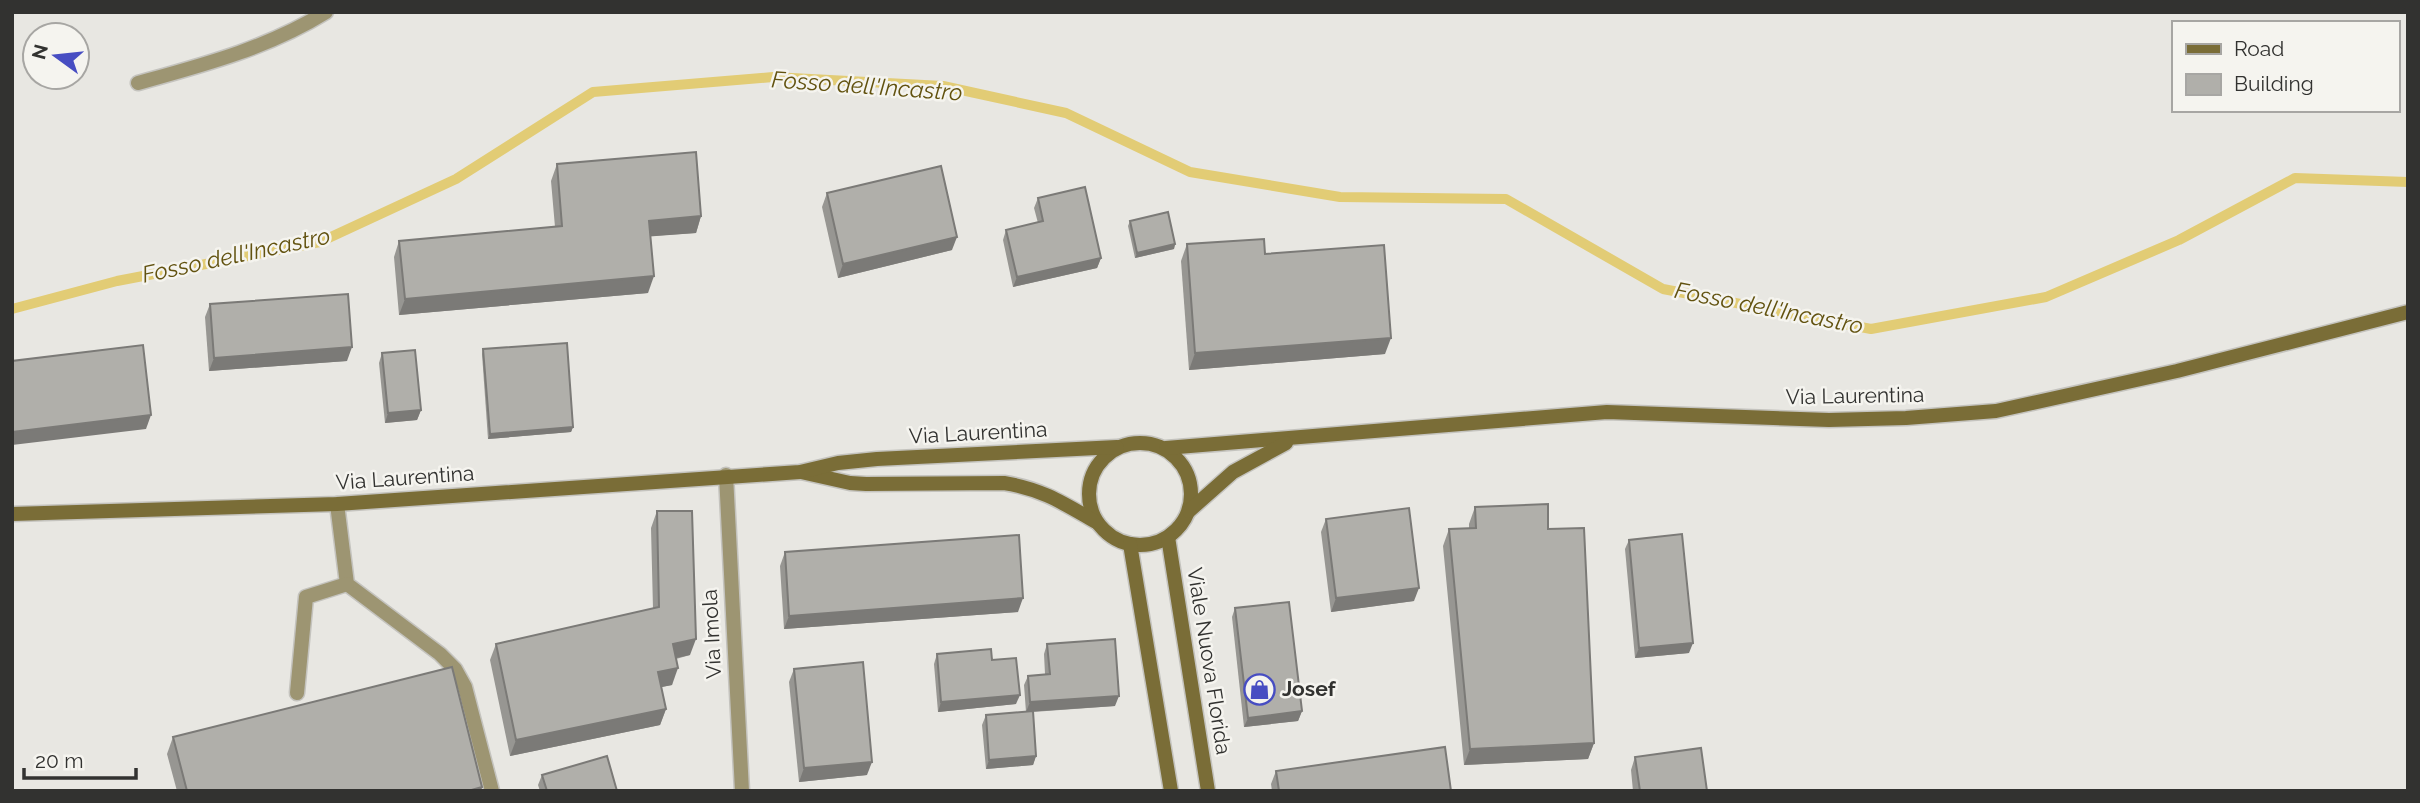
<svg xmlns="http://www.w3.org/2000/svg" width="2420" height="803" font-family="Raleway,sans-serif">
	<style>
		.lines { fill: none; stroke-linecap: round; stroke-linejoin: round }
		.stream { stroke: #e2cc75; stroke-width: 10 }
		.lane-casing { stroke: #c4c3be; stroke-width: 17 }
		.street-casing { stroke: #c4c3be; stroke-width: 17 }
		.secondary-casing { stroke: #c4c3be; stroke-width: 17 }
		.lane { stroke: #9d9572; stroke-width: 14 }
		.street { stroke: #9d9572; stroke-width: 14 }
		.secondary { stroke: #7a6d37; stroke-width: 14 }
		.wall { fill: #979692 }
		.shaded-wall { fill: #7b7a77 }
		.building { fill: #b0afaa; stroke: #7b7a77; stroke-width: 2 }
		.labels { text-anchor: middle; stroke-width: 5; stroke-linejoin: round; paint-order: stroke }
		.street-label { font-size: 21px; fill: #323230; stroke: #f5f4ef }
		.poi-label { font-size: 21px; font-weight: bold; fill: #323230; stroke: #f5f4ef; text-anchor: start }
		.water-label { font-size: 23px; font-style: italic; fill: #62520f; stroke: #f5f4ef }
	</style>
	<rect width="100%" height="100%" fill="#e8e7e2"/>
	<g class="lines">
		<!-- stream -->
		<path class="stream" d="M12,309L117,281L320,242L456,179L593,92L773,77L943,86L1066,113L1190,172L1340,197L1506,199L1663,289L1871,329L2046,297L2179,240L2295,178L2408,182"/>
		<defs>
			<g id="lane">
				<path d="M337,504L347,584L440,654L455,669L465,687L492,791"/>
				<path d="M297,693L306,597L347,584"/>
			</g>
			<g id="street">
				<path d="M138,83C203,65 268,48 326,12"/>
				<path d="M726,475L742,791"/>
			</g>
			<g id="secondary">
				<circle cx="1140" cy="494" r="51"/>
				<path d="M1166,448L1607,412L1829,420L1906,418L1996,411L2177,371L2408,312"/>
				<path d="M801,472L850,483L866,484L1004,483C1042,489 1063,503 1096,522"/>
				<path d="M1189,511L1233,472L1286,443"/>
				<path d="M12,514L337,504L800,472L838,463L877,459L1117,447"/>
				<path d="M1168,537L1208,791"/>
				<path d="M1130,544L1171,791"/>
			</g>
		</defs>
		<!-- lane casing -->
		<use href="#lane" class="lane-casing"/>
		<!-- street casing -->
		<use href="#street" class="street-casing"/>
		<!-- secondary casing -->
		<use href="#secondary" class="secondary-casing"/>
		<!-- lane -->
		<use href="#lane" class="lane"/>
		<!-- street -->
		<use href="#street" class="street"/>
		<!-- secondary -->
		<use href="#secondary" class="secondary"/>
	</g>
	<!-- wall -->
	<g class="wall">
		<path d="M557,164L701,216L696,233L651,236L648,293L399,315L394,257L399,241L555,227L551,181Z"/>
		<path d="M827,193L952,250L838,278L822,207Z"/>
		<path d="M1038,198L1101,258L1097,268L1013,287L1003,240L1006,230L1038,223L1034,208Z"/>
		<path d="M1130,221L1175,244L1174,249L1135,258L1128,226Z"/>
		<path d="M1187,244L1265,254L1385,354L1189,370L1181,261Z"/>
		<path d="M210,304L347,361L209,371L205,317Z"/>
		<path d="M483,349L573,427L571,432L488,439L482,354Z"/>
		<path d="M382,353L421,410L417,420L385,423L379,363Z"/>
		<path d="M1475,507L1548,529L1594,743L1588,759L1464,765L1443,546L1449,529L1469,528V524Z"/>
		<path d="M657,511L690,655L676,659L672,685L661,687L666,709L660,725L510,756L490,660L496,644L653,609L651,528Z"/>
		<path d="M1326,519L1414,601L1331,612L1321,532Z"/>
		<path d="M1629,540L1689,653L1635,658L1625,549Z"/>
		<path d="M785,552L1018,612L784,629L780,566Z"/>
		<path d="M1235,608L1302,711L1298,721L1244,727L1232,617Z"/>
		<path d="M1047,644L1115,706L1033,712L1036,756L1033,765L986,769L982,725L986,715L1026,712L1024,685L1028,676L1045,674L1044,654Z"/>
		<path d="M937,654L992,660L1016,704L938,712L934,664Z"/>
		<path d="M794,669L867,775L799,782L789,682Z"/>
		<path d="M173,737L482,787L481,791H177L167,754Z"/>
		<path d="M1635,757L1707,791H1633L1631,770Z"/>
		<path d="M1276,771L1451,791H1272L1271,784Z"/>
		<path d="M542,775L617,791H540L538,785Z"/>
	</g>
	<!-- shaded-wall -->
	<g class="shaded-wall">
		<path d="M701,216L696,233L643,237L649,221Z"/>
		<path d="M957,237L952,250L838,278L843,264Z"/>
		<path d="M1175,244L1174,249L1135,258L1137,253Z"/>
		<path d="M1101,258L1097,268L1013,287L1017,277Z"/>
		<path d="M654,276L648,293L399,315L405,299Z"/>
		<path d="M1391,338L1385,354L1189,370L1195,353Z"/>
		<path d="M352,347L347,361L209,371L214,358Z"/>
		<path d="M421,410L417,420L385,423L388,413Z"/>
		<path d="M151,415L146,429L12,445V432Z"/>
		<path d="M573,427L571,432L488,439L490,434Z"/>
		<path d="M1419,588L1414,601L1331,612L1336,598Z"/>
		<path d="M1023,598L1018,612L784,629L789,616Z"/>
		<path d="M696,639L690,655L667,660L673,644Z"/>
		<path d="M1693,643L1689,653L1635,658L1639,648Z"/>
		<path d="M678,668L672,685L652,689L658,672Z"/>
		<path d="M1020,695L1016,704L938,712L941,702Z"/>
		<path d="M1119,696L1115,706L1026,712L1030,702Z"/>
		<path d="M666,709L660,725L510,756L516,740Z"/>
		<path d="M1302,711L1298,721L1244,727L1248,718Z"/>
		<path d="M1594,743L1588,759L1464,765L1470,749Z"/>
		<path d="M1036,756L1033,765L986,769L989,760Z"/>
		<path d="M872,762L867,775L799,782L804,768Z"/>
		<path d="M482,787L481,791H468Z"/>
	</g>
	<!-- building -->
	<g class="building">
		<path d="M696,152L701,216L649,221L654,276L405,299L399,241L562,226L557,164Z"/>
		<path d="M941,166L957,237L843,264L827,193Z"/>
		<path d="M1085,187L1101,258L1017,277L1006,230L1043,221L1038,198Z"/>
		<path d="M1168,212L1175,244L1137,253L1130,221Z"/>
		<path d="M1264,239L1265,254L1384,245L1391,338L1195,353L1187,244Z"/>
		<path d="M348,294L352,347L214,358L210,304Z"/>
		<path d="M567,343L573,427L490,434L483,349Z"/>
		<path d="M143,345L151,415L12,432V361Z"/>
		<path d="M415,350L421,410L388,413L382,353Z"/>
		<path d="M1548,504V529L1584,528L1594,743L1470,749L1449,529L1476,528L1475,507Z"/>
		<path d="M1409,508L1419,588L1336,598L1326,519Z"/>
		<path d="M657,511H692L696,639L673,644L678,668L658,672L666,709L516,740L496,644L659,607Z"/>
		<path d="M1682,534L1693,643L1639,648L1629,540Z"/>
		<path d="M1019,535L1023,598L789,616L785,552Z"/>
		<path d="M1289,602L1302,711L1248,718L1235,608Z"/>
		<path d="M1115,639L1119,696L1030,702L1028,676L1050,674L1047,644Z"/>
		<path d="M991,649L992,660L1016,658L1020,695L941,702L937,654Z"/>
		<path d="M863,662L872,762L804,768L794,669Z"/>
		<path d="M452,667L482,787L468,791H187L173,737Z"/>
		<path d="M1033,711L1036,756L989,760L986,715Z"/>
		<path d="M1445,747L1451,791H1279L1276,771Z"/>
		<path d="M1701,748L1707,791H1640L1635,757Z"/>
		<path d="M607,756L617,791H547L542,775Z"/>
	</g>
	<!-- icons -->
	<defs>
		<symbol id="shop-ring" viewBox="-11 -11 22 22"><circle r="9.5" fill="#f5f4ef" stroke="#474dc2" stroke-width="1.5"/><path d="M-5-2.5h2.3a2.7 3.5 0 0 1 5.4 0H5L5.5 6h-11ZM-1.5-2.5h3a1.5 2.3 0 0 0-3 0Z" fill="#474dc2"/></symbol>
	</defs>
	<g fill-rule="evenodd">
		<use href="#shop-ring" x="1242" y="672" width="35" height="35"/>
	</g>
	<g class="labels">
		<!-- street labels -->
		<g class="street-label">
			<text transform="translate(1855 396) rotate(-1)" y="7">Via Laurentina</text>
			<text transform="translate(978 433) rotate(-3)" y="7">Via Laurentina</text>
			<text transform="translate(405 478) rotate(-4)" y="7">Via Laurentina</text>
			<text transform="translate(712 634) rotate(-93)" y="7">Via Imola</text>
			<text transform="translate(1209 661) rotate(81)" y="7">Viale Nuova Florida</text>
		</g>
		<!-- poi labels -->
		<g class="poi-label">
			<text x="1282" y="696">Josef</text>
		</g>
		<!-- water labels -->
		<g class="water-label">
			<text transform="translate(867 86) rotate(4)" y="8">Fosso dell'Incastro</text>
			<text transform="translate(236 255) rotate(-12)" y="8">Fosso dell'Incastro</text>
			<text transform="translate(1769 308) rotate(11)" y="8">Fosso dell'Incastro</text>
		</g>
	</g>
	<!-- border -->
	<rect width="2420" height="803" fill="none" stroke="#323230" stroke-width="28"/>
	<!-- legend -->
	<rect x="2172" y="21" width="228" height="91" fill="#f5f4ef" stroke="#a7a6a3" stroke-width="2"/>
	<rect x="2186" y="44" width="35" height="10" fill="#7a6d37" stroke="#a7a6a3" stroke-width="2"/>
	<text x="2234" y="56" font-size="21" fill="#323230">Road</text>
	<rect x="2186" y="74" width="35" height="21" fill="#b0afaa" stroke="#a7a6a3" stroke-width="2"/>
	<text x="2234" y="91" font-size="21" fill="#323230">Building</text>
	<!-- north arrow -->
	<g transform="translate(56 56) rotate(285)"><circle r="33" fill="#f5f4ef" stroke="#a7a6a3" stroke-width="2"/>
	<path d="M0-5L12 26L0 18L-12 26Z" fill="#474dc2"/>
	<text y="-10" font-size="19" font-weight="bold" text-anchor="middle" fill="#323230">N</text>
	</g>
	<!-- scale -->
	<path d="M24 768v10h112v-10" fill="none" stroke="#323230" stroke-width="3.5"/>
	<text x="35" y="768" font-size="21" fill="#323230" stroke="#f5f4ef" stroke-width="5" paint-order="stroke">20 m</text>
</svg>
